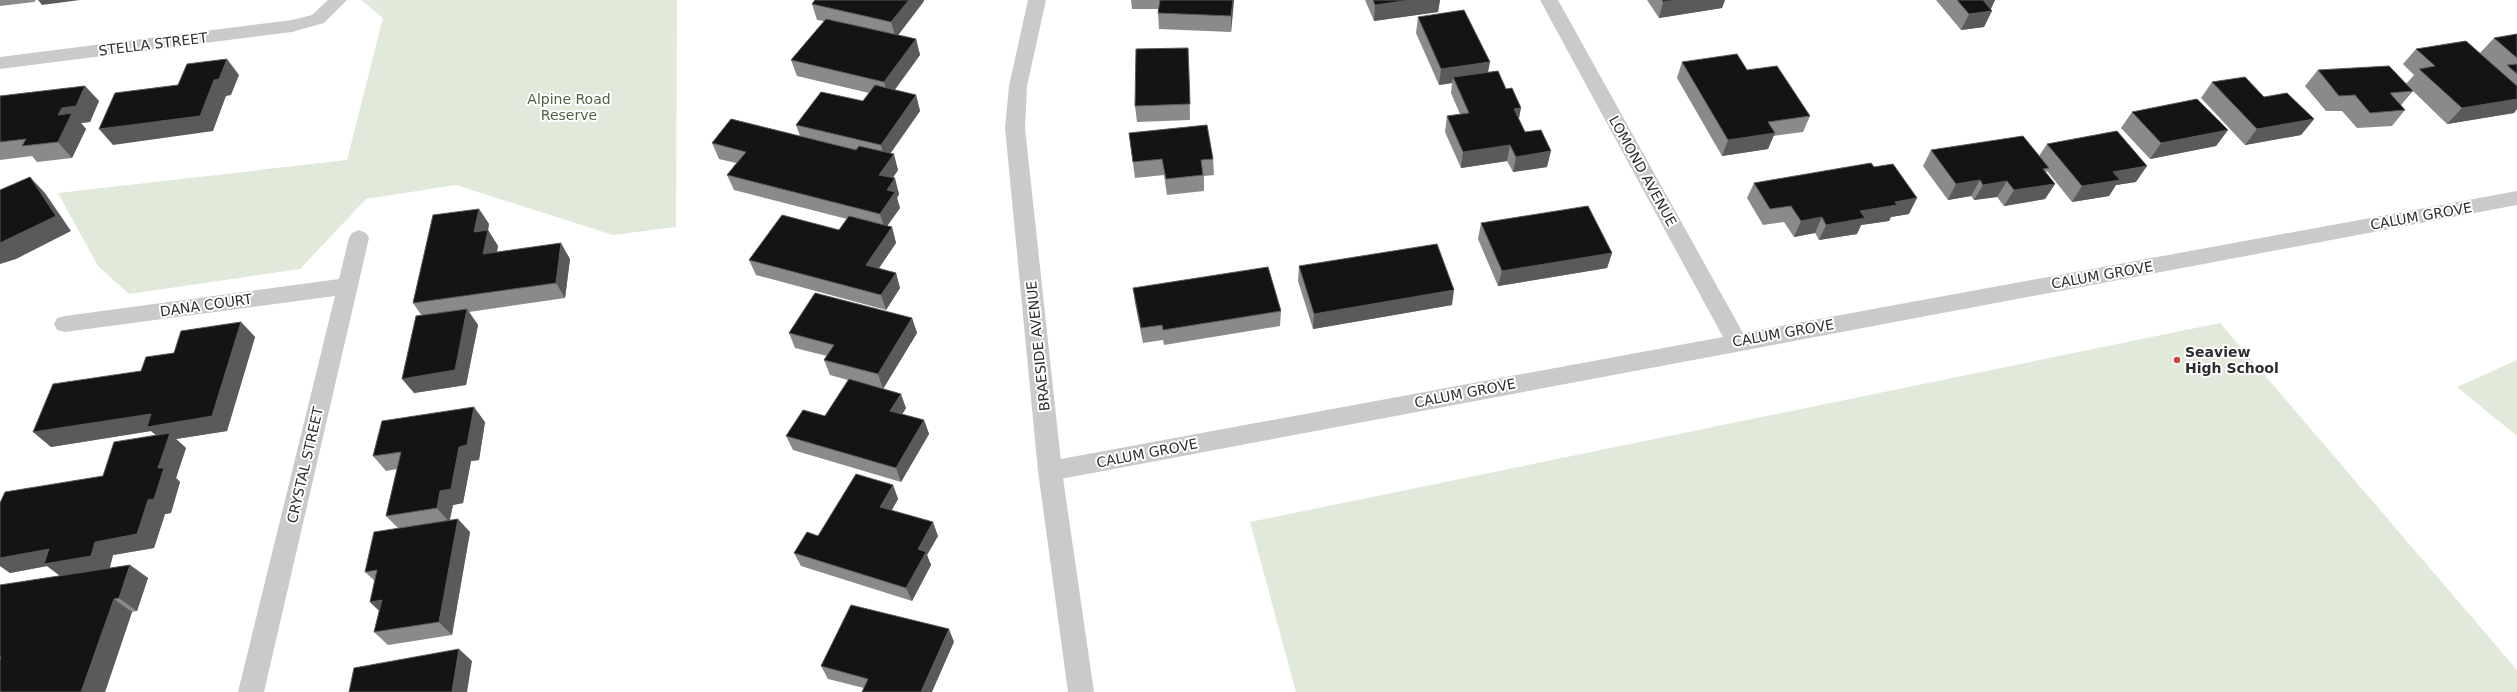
<svg xmlns="http://www.w3.org/2000/svg" width="2517" height="692" font-family="'DejaVu Sans',sans-serif">
	<style>
		.green { fill: #e1e9db }
		.lines { fill: none; stroke-linecap: round; stroke-linejoin: round }
		.minor { fill: #cacaca; fill-rule: evenodd }
		.tertiary { fill: #cacaca; fill-rule: evenodd }
		.wall { fill: #8a8a8a }
		.shaded-wall { fill: #5a5a5a }
		.building { fill: #141414; stroke: #5a5a5a }
		.poi-dot { fill: #d24340; stroke: #fff; stroke-width: 1.5 }
		.labels { text-anchor: middle; stroke-width: 4; stroke-linejoin: round; paint-order: stroke }
		.street-label { font-size: 14px; fill: #2d2d2d; stroke: #fff }
		.park-label { font-size: 14px; fill: #4d633f; stroke: #fff }
		.poi-label { font-size: 14px; font-weight: bold; fill: #2d2d2d; stroke: #fff; text-anchor: start }
	</style>
	<rect width="100%" height="100%" fill="#fff"/>
	<!-- green -->
	<g class="green">
		<path d="M361,0H677L676,227L613,235L456,185L366,199L300,269L129,294L98,266L58,193L347,160L383,18Z"/>
		<path d="M2220,323L2517,670V692H1296L1250,522Z"/>
		<path d="M2517,360V436L2457,387Z"/>
	</g>
	<g class="lines">
		<!-- minor -->
		<g class="minor">
			<path d="M328,0H347L324,23L292,32L0,69V57L292,20L312,15Z"/>
			<path d="M1540,0H1558L1743,333L2517,191V205L1050,481L1042,478L1038,471L1042,464L1050,461L1723,337Z"/>
			<path d="M359,230L366,233L369,238L264,692H238L335,296L65,332L57,330L54,324L57,318L65,316L339,279L349,238L352,233Z"/>
		</g>
		<!-- tertiary -->
		<path class="tertiary" d="M1028,0H1046L1027,86L1025,128L1062,471L1094,692H1068L1038,471L1005,128L1009,86Z"/>
	</g>
	<!-- wall -->
	<g class="wall">
		<path d="M0,0H36L34,2L0,6Z"/>
		<path d="M815,0H924V1L898,35L916,39L920,55L895,90L916,95L920,111L890,154L898,170L893,178L899,194L897,198L900,208L887,226L892,227L896,243L879,268L896,273L900,288L886,310L756,275L749,260L839,230L847,219L734,190L727,175L736,163L719,159L712,143L800,136L796,125L863,101L869,93L797,76L791,60L824,21L817,20L812,4Z"/>
		<path d="M1131,0H1234L1231,32L1159,29L1158,13V9H1132Z"/>
		<path d="M1365,0H1440L1438,12L1374,21Z"/>
		<path d="M1647,0H1725L1722,8L1659,18Z"/>
		<path d="M1936,0H1995L1990,9L1984,27L1961,30Z"/>
		<path d="M1418,17L1488,72L1519,119L1525,132L1547,167L1513,172L1507,161L1461,168L1445,132L1447,116L1460,114L1451,93L1452,83L1439,85L1416,33Z"/>
		<path d="M2517,34V109L2514,113L2447,124L2413,91L2401,105L2405,110L2392,126L2357,128L2342,111H2326L2305,86L2318,70L2406,84L2414,75L2403,64L2416,49L2480,53L2494,38Z"/>
		<path d="M1682,62L1747,70L1810,116L1803,132L1773,136L1768,149L1722,156L1677,78Z"/>
		<path d="M1189,64L1190,120L1137,122L1135,106Z"/>
		<path d="M2212,82L2264,97L2314,119L2301,135L2245,145L2201,98Z"/>
		<path d="M85,86L99,101L90,122L81,123L86,129L72,158L37,162L32,156L0,160V96Z"/>
		<path d="M2132,112L2228,130L2216,146L2150,159L2121,128Z"/>
		<path d="M1129,133L1213,159L1214,175L1204,176V191L1167,195L1164,175L1135,178Z"/>
		<path d="M2047,144L2136,182L2116,185L2109,196L2072,202L2047,171L2046,172L2055,184L2045,199L2004,206L1997,197L1974,200L1971,196L1948,200L1923,166L1931,150L2039,156Z"/>
		<path d="M1754,183L1909,214L1891,217L1889,221L1861,225L1857,234L1819,240L1815,233L1794,237L1784,222L1763,225L1747,198Z"/>
		<path d="M479,209L489,224L488,230L498,246L497,252L570,259L565,298L469,312L478,325L466,385L414,393L422,316L413,303Z"/>
		<path d="M1481,223L1612,253L1607,268L1498,286L1478,239Z"/>
		<path d="M1299,266L1452,305L1313,329L1298,281Z"/>
		<path d="M1133,288L1281,311L1280,326L1164,345L1163,340L1143,343L1135,303Z"/>
		<path d="M912,318L917,333L883,389L906,408L902,414L924,420L929,434L901,482L793,450L786,436L825,416L848,380L830,375L824,360L827,356L795,348L789,333Z"/>
		<path d="M241,322L255,337L227,431L176,439L186,448L176,478L180,482L171,513L165,514L154,548L113,555L110,568L130,565L148,578L137,611L132,612L105,692H0V585L60,576L47,566L10,573L0,566V503L103,476L156,435L151,431L51,447L141,371L174,353Z"/>
		<path d="M485,422L479,460L471,461L463,503L453,505L450,520L470,532L452,635L388,645L374,632L379,611L370,602L375,581L365,572L398,528L386,516L397,469L386,471L373,456Z"/>
		<path d="M893,485L898,499L892,510L938,536L927,555L931,565L912,601L801,566L794,553Z"/>
		<path d="M954,642L864,688L828,679L821,666Z"/>
	</g>
	<!-- shaded-wall -->
	<g class="shaded-wall">
		<path d="M38,0H80L42,5Z"/>
		<path d="M909,0H924V1L896,38L891,22Z"/>
		<path d="M1233,0H1234L1231,32V16Z"/>
		<path d="M1411,0H1440L1438,12L1374,21L1375,5Z"/>
		<path d="M1677,0H1725L1722,8L1659,18L1663,2Z"/>
		<path d="M1977,0H1995L1991,9L1971,12Z"/>
		<path d="M1992,11L1984,27L1961,30L1969,14Z"/>
		<path d="M916,39L920,55L889,97L884,82Z"/>
		<path d="M227,59L239,75L231,95L226,96L213,131L113,145L99,129L214,80Z"/>
		<path d="M1490,62L1487,78L1453,77L1452,83L1439,85L1441,69Z"/>
		<path d="M85,86L99,101L90,122L81,123L86,129L72,158L58,142V115L62,108Z"/>
		<path d="M916,95L920,111L885,161L881,145Z"/>
		<path d="M2517,99V109L2514,113L2447,124L2462,108Z"/>
		<path d="M1521,108L1518,124L1514,109Z"/>
		<path d="M2314,119L2301,135L2245,145L2257,129Z"/>
		<path d="M2228,130L2216,146L2150,159L2161,143Z"/>
		<path d="M1775,133L1768,149L1722,156L1728,140Z"/>
		<path d="M1510,145L1507,161L1461,168L1463,152Z"/>
		<path d="M1551,151L1547,167L1513,172L1516,157Z"/>
		<path d="M894,154L898,170L884,190L879,175Z"/>
		<path d="M2147,166L2136,182L2116,185L2109,196L2072,202L2082,186L2113,172Z"/>
		<path d="M30,177L45,193L71,231L16,259L0,264V243Z"/>
		<path d="M895,178L899,194L897,198L900,208L885,229L880,214L887,190Z"/>
		<path d="M1980,180L1971,196L1948,200L1956,184Z"/>
		<path d="M2007,181L1997,197L1974,200L1983,185Z"/>
		<path d="M2055,184L2045,199L2004,206L2014,190Z"/>
		<path d="M1917,198L1909,214L1891,217L1889,221L1861,225L1857,234L1819,240L1826,225L1860,211L1895,202Z"/>
		<path d="M479,209L489,224L488,230L498,246L493,269L483,254L474,232Z"/>
		<path d="M1822,217L1815,233L1794,237L1801,221Z"/>
		<path d="M892,227L896,243L871,280L866,265Z"/>
		<path d="M561,243L570,259L565,298L556,283Z"/>
		<path d="M1612,253L1607,268L1498,286L1502,271Z"/>
		<path d="M896,273L900,288L886,310L881,295Z"/>
		<path d="M1454,290L1452,305L1313,329L1314,314Z"/>
		<path d="M467,309L478,325L466,385L414,393L402,379Z"/>
		<path d="M912,318L917,333L883,389L878,374Z"/>
		<path d="M241,322L255,337L227,431L176,439L186,448L176,478L180,482L171,513L165,514L154,548L113,555L109,570L63,578L47,566L10,573L0,566V546L49,549L95,542L158,468L163,441L151,431L51,447L33,432Z"/>
		<path d="M901,394L906,408L896,425L890,411Z"/>
		<path d="M474,407L485,422L479,460L471,461L463,503L453,505L449,522L437,508L440,491L459,447Z"/>
		<path d="M924,420L929,434L901,482L896,468Z"/>
		<path d="M893,485L898,499L886,520L880,507Z"/>
		<path d="M458,519L470,532L452,635L439,622Z"/>
		<path d="M933,522L938,536L927,555L931,565L912,601L906,588L918,549Z"/>
		<path d="M130,565L148,578L137,611L119,598Z"/>
		<path d="M114,599L132,612L105,692H81Z"/>
		<path d="M382,600L384,615L370,602Z"/>
		<path d="M949,629L954,642L932,692H921Z"/>
		<path d="M459,649L472,661L467,692H452Z"/>
	</g>
	<!-- building -->
	<g class="building">
		<path d="M815,0H909L891,22L812,4Z"/>
		<path d="M1160,0H1233L1231,16L1158,13Z"/>
		<path d="M1373,0H1411L1375,5Z"/>
		<path d="M1662,0H1677L1663,2Z"/>
		<path d="M1957,0H1983L1992,11L1969,14Z"/>
		<path d="M1464,10L1490,62L1441,69L1418,17Z"/>
		<path d="M826,19L916,39L884,82L791,60Z"/>
		<path d="M2517,34V58L2494,38Z"/>
		<path d="M2466,41L2517,86V99L2462,108L2419,69L2435,66L2416,49Z"/>
		<path d="M1188,48L1190,104L1135,106L1136,49Z"/>
		<path d="M1737,54L1747,70L1777,66L1810,116L1768,122L1775,133L1728,140L1682,62Z"/>
		<path d="M227,59L219,79L214,80L200,116L99,129L115,93L178,85L187,64Z"/>
		<path d="M2517,64V74L2507,65Z"/>
		<path d="M2389,66L2413,91L2390,93L2405,110L2370,113L2355,95L2339,96L2318,70Z"/>
		<path d="M1498,71L1506,89L1512,88L1521,108L1514,109L1525,132L1541,130L1551,151L1516,157L1510,145L1463,152L1447,116L1469,113L1453,77Z"/>
		<path d="M2245,77L2264,97L2287,93L2314,119L2257,129L2212,82Z"/>
		<path d="M875,85L916,95L881,145L796,125L821,92L863,101Z"/>
		<path d="M85,86L76,106L62,108L58,115L72,113L58,142L22,146L26,139L0,142V96Z"/>
		<path d="M2197,99L2228,130L2161,143L2132,112Z"/>
		<path d="M731,119L856,150L859,146L894,154L879,175L895,178L887,190L895,192L880,214L727,175L746,152L712,143Z"/>
		<path d="M1207,125L1213,159L1201,160L1203,175L1166,179L1162,159L1133,162L1129,133Z"/>
		<path d="M2117,131L2147,166L2113,172L2120,180L2082,186L2047,144Z"/>
		<path d="M2023,136L2049,168L2043,169L2055,184L2014,190L2007,181L1983,185L1980,180L1956,184L1931,150Z"/>
		<path d="M1871,163L1874,167L1893,164L1917,198L1895,202L1897,205L1860,211L1865,218L1826,225L1822,217L1801,221L1791,206L1770,209L1754,183Z"/>
		<path d="M30,177L56,216L0,243V190Z"/>
		<path d="M1588,206L1612,253L1502,271L1481,223Z"/>
		<path d="M479,209L474,232L488,230L483,254L561,243L556,283L413,303L433,215Z"/>
		<path d="M782,215L839,230L849,216L892,227L866,265L896,273L881,295L749,260Z"/>
		<path d="M1437,244L1454,290L1314,314L1299,266Z"/>
		<path d="M1268,267L1281,311L1163,330L1162,325L1141,328L1133,288Z"/>
		<path d="M815,293L912,318L878,374L824,360L834,345L789,333Z"/>
		<path d="M467,309L455,370L402,379L416,316Z"/>
		<path d="M241,322L212,416L147,427L151,414L33,432L53,384L141,371L146,357L174,353L181,331Z"/>
		<path d="M849,379L901,394L890,411L924,420L896,468L786,436L803,410L825,416Z"/>
		<path d="M474,407L467,445L459,447L451,489L440,491L437,508L386,516L401,452L373,456L382,421Z"/>
		<path d="M170,433L158,468H164L154,499L148,500L137,534L95,542L91,556L44,564L49,549L0,558V503L5,492L103,476L114,442Z"/>
		<path d="M856,474L893,485L880,507L933,522L918,549L926,552L906,588L794,553L807,532L818,536Z"/>
		<path d="M458,519L439,622L374,632L382,600L370,602L377,570L365,572L374,532Z"/>
		<path d="M130,565L119,598L114,599L81,692H0V660L1,657H0V585Z"/>
		<path d="M851,605L949,629L921,692H862L868,679L821,666Z"/>
		<path d="M459,649L452,692H349L354,668Z"/>
	</g>
	<!-- markers -->
	<circle class="poi-dot" cx="2177" cy="360" r="4"/>
	<g class="labels">
		<!-- street labels -->
		<g class="street-label">
			<text transform="translate(153 44) rotate(-7)" y="5">STELLA STREET</text>
			<text transform="translate(1643 171) rotate(61)" y="5">LOMOND AVENUE</text>
			<text transform="translate(2421 216) rotate(-10)" y="5">CALUM GROVE</text>
			<text transform="translate(2102 275) rotate(-10)" y="5">CALUM GROVE</text>
			<text transform="translate(206 305) rotate(-8)" y="5">DANA COURT</text>
			<text transform="translate(1783 333) rotate(-10)" y="5">CALUM GROVE</text>
			<text transform="translate(1038 346) rotate(-96)" y="5">BRAESIDE AVENUE</text>
			<text transform="translate(1465 393) rotate(-11)" y="5">CALUM GROVE</text>
			<text transform="translate(1147 453) rotate(-11)" y="5">CALUM GROVE</text>
			<text transform="translate(305 465) rotate(-77)" y="5">CRYSTAL STREET</text>
		</g>
		<!-- park labels -->
		<g class="park-label">
			<text x="569" y="104">Alpine Road<tspan x="569" dy="16">Reserve</tspan></text>
		</g>
		<!-- poi labels -->
		<g class="poi-label">
			<text x="2185" y="357">Seaview<tspan x="2185" dy="16">High School</tspan></text>
		</g>
	</g>
</svg>
